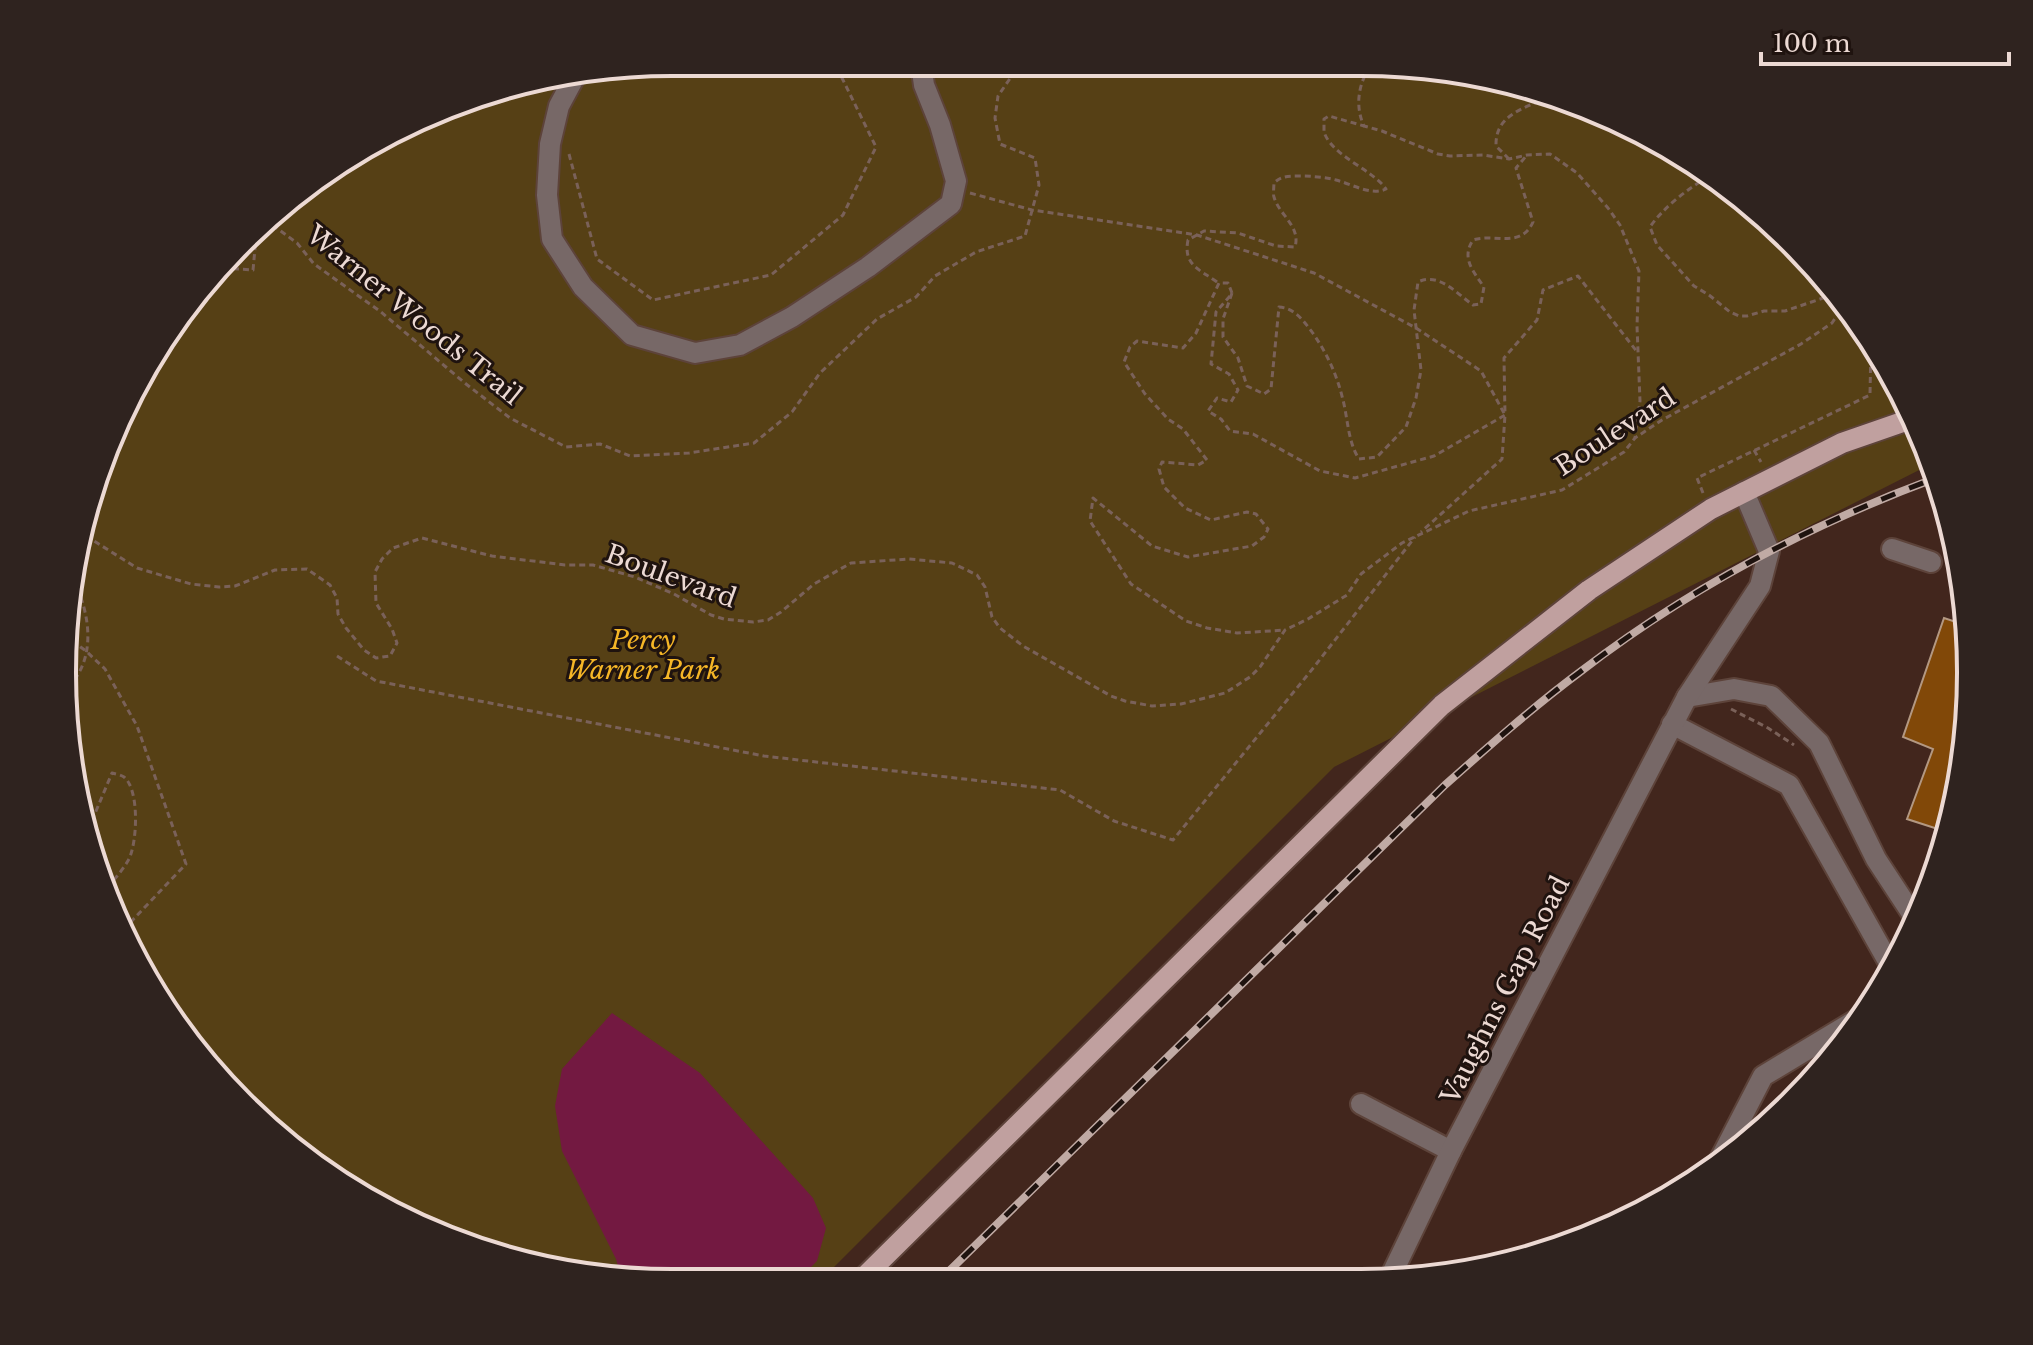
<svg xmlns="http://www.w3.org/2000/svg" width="2033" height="1345" font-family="'Libre Baskerville',serif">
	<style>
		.green { fill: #564015 }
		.water { fill: #731941 }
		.building { fill: #814808; stroke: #b39882; stroke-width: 2 }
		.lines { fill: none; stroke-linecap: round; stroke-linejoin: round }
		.minor-casing { stroke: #5d433a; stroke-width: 24 }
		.major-casing { stroke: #5d433a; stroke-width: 24 }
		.path { stroke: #7a6159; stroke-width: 3; stroke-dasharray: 6 4; stroke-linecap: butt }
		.minor { stroke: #776867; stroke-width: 20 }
		.major { stroke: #c0a09f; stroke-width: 20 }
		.rail-casing { stroke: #c0aaa4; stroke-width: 8 }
		.rail { stroke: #1f130f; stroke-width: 5; stroke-dasharray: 15; stroke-linecap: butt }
		.labels { text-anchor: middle; stroke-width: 6; stroke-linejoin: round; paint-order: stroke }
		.street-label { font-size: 26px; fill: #ecd9d3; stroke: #1f130f }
		.park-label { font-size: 26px; font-style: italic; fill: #f5b627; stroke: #1f130f }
		.rim { fill: none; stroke: #ecd9d3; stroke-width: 4 }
	</style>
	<rect width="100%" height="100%" fill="#42261d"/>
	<!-- green -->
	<path class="green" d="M673,62L1441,67L1630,125L1763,214L1845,301L1908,403L1931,464L1334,767L822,1279L592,1278L403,1220L270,1131L144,977L74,792L63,632L108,439L188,300L333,165L477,94Z"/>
	<!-- water -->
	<path class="water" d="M612,1013L700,1073L813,1198L826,1228L817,1261L799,1279L621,1278L616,1259L562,1151L555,1106L562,1069Z"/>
	<!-- building -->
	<path class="building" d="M1964,597L1970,633L1966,753L1947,832L1907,819L1933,749L1903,737L1944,618L1956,622Z"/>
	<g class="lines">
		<defs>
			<g id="minor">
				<path d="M574,78L559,106L550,144L547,195L552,239L583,287L632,335L695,353L740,345L792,317L868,267L951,204L956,181L940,125L924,85L921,64"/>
				<path d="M1892,549L1931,562"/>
				<path d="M1687,697L1734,689L1771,696L1819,743L1876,859L1916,920"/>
				<path d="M1672,724L1789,785L1893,970"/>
				<path d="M1361,1104L1451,1151"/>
				<path d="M1716,1167L1763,1076L1861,1017"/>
				<path d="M1388,1282L1451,1151L1687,697L1760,586L1769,551L1744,492"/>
			</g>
			<path id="major" d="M862,1279L1442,705L1589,590L1711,509L1842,443L1914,418"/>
		</defs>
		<!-- minor casing -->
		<use href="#minor" class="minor-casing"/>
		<!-- major casing -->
		<use href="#major" class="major-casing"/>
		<!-- path -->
		<g class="path">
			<path d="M1370,67C1358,84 1355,107 1364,126L1382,131L1438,154L1450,156L1483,155L1509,159L1527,155L1550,154L1577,173L1608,208L1620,225L1639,271L1637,326L1640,401L1635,438"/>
			<path d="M569,154L597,259L653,300L771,275L843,215L876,147L842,78L838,63"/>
			<path d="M1509,159L1496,146C1495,116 1522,109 1544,99"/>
			<path d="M1709,177C1689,187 1662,209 1650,227L1657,245L1694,286L1709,295L1730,312L1739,316H1747L1764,311H1785L1838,293"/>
			<path d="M970,193L1032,210L1197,235L1314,273L1416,328L1481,371L1505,415L1502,459L1421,532"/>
			<path d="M263,230L274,226L297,243L314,264L381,312L466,384L510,418L566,447L600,444L630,456L689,453L754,443L792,412L820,373L877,319L916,297L935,276L976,252L1025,236L1039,185L1035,158L1000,144L995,118L998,96L1020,64"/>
			<path d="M223,268L253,270L256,238"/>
			<path d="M1217,282C1199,269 1183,265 1188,240L1204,231L1238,233L1276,246L1295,247C1301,226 1279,215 1274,197C1273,196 1274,184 1274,183C1281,176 1289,176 1298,176C1311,176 1324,177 1336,180C1352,184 1370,196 1386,189C1373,170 1332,156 1324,132C1324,131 1324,120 1324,119L1329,116L1364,126"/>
			<path d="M1232,293L1228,283H1219L1196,333L1183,348L1137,341L1130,347L1124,362L1145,394L1168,419L1183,429L1207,460L1198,465L1162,462L1159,469L1164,487L1185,508L1211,520L1247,512L1256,514L1268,529L1264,537L1252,546L1188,557L1152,546L1093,498L1090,521L1131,584L1186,621L1207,628L1237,633L1285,630"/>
			<path d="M1232,293L1223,319V337L1238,358L1247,386L1264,394L1271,389L1279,307C1294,308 1303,320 1312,332C1327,353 1337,375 1343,400C1348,420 1348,442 1359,459L1377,457L1406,427L1416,398L1421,370L1414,310L1418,282C1439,272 1456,293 1473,305L1481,304L1484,287C1473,271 1461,258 1473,240C1495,233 1521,249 1533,222L1516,168L1527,155"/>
			<path d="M1230,296L1216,312L1211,364L1229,374L1238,390L1231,402L1217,398L1208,411L1221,419L1230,431L1253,434L1320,471L1355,478L1434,456L1505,415L1504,358L1537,320L1543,290L1578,276L1638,353"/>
			<path d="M1754,450L1761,462"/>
			<path d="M1703,493L1697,478L1870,395L1871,343"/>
			<path d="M86,536L137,568L191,584L219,587L235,586L275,570L307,569L330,585L337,598L338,614L346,628L364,650L376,658L390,656L397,643L392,629L376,603L375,572L382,559L393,548L422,538L492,556L565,565H593L635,577L674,594L711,615L724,619L753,622L768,620L781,612L814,584L851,563L909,559L952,563L977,575L985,587L992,617L1000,628L1023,646L1111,696L1125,701L1152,706L1181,704L1225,693L1250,677L1260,667L1285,630L1308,619L1347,595L1361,574L1402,543L1469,511L1562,490L1624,452L1635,438L1662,420L1801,344L1832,323L1846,302"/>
			<path d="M64,635L86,651L105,669L137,726L186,864L125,928"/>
			<path d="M337,656L376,681L764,756L1060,790L1114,821L1173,840L1314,667L1415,537"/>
			<path d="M67,685H70C96,657 90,615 75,583"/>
			<path d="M1731,709L1768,728L1794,745"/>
			<path d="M88,830L112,773C116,774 121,775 124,777C140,790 137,843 129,859C124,868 116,878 109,885"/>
		</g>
		<!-- minor -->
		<use href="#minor" class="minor"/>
		<!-- major -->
		<use href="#major" class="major"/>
		<defs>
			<path id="rail" d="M941,1279L1445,785C1489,746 1533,707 1580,672C1688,589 1809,525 1936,478"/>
		</defs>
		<!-- rail casing -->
		<use href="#rail" class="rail-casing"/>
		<!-- rail -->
		<use href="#rail" class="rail"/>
	</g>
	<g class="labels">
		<!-- street labels -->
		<g class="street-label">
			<text transform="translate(414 315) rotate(39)" y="9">Warner Woods Trail</text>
			<text transform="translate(1615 432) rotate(-33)" y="9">Boulevard</text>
			<text transform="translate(671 576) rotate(20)" y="9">Boulevard</text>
			<text transform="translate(1505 990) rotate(-63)" y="9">Vaughns Gap Road</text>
		</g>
		<!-- park labels -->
		<g class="park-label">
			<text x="643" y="649">Percy<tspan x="643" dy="30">Warner Park</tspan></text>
		</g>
	</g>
	<!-- crop -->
	<path d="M0 0H2033V1345H0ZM672 76H1361A596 596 0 0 1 1957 672V673A596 596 0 0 1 1361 1269H672A596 596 0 0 1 76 673V672A596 596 0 0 1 672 76Z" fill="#2f231f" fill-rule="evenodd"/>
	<path class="rim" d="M672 76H1361A596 596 0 0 1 1957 672V673A596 596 0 0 1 1361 1269H672A596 596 0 0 1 76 673V672A596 596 0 0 1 672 76Z"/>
	<!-- scale -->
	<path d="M1761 52v12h248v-12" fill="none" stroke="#ecd9d3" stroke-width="4"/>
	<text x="1773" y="52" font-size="24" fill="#ecd9d3" stroke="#1f130f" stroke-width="6" paint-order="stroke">100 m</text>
</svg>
